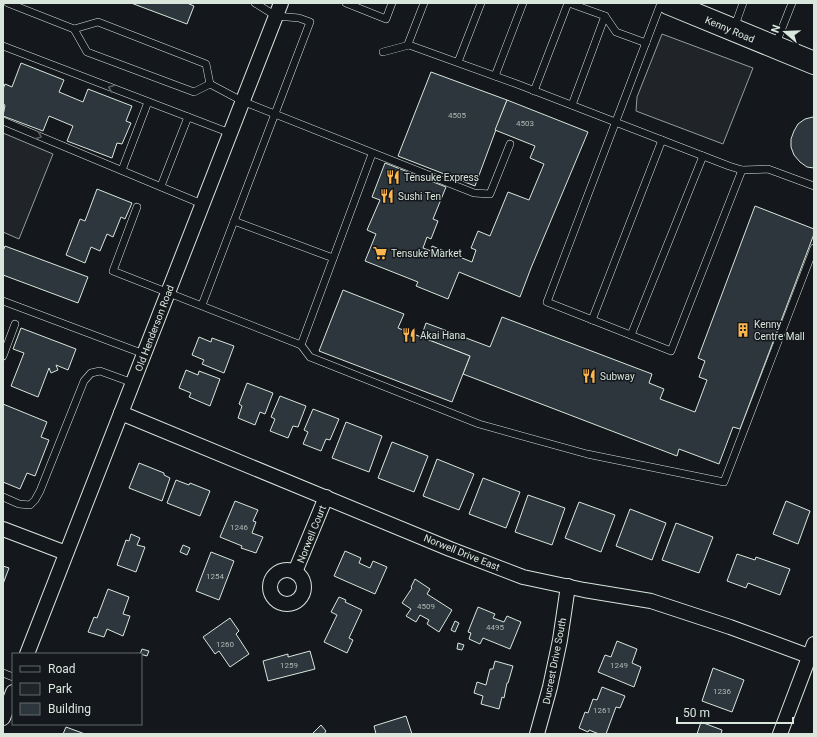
<svg xmlns="http://www.w3.org/2000/svg" width="817" height="737" font-family="Roboto,sans-serif">
	<style>
		.green { fill: #202428; stroke: #939e99 }
		.building { fill: #2c363c; stroke: #d8e6dc }
		.lines { fill: none; stroke-linecap: round; stroke-linejoin: round }
		.service-casing { stroke: #d8e6dc; stroke-width: 8 }
		.minor-casing { stroke: #d8e6dc; stroke-width: 16 }
		.primary-casing { stroke: #d8e6dc; stroke-width: 24 }
		.service { stroke: #14181c; stroke-width: 7 }
		.minor { stroke: #14181c; stroke-width: 14 }
		.primary { stroke: #14181c; stroke-width: 22 }
		.oneway { stroke: #59605f }
		.labels { text-anchor: middle; stroke-width: 3; stroke-linejoin: round; paint-order: stroke }
		.number-label { font-size: 8px; fill: #adbab4 }
		.street-label { font-size: 10px; fill: #d8e6dc; stroke: #14181c }
		.poi-label { font-size: 10px; fill: #d8e6dc; stroke: #14181c; text-anchor: start }
	</style>
	<rect width="100%" height="100%" fill="#14181c"/>
	<!-- green -->
	<g class="green">
		<path d="M662,34L753,68L723,144L636,111L637,97Z"/>
		<path d="M3,133L53,154L19,239L3,232Z"/>
	</g>
	<!-- building -->
	<g class="building">
		<path d="M131,3H187L194,6L187,24Z"/>
		<path d="M21,63L64,80L59,92L83,102L88,89L132,106L126,121L131,123L122,144L117,143L112,158L67,141L73,126L49,116L43,131L3,116L5,105L3,104V89L5,84L12,87Z"/>
		<path d="M431,72L507,100L475,186L398,156Z"/>
		<path d="M507,100L588,132L531,268L520,297L459,272L448,299L416,286L418,282L365,261L376,234L367,230L380,200L372,197L385,163L446,187L433,219L438,221L431,239L427,237L423,248L431,251L432,246L472,262L476,250L471,248L478,231L490,236L508,192L529,200L544,164L530,158L535,146L495,130Z"/>
		<path d="M813,117H814V168L807,167L800,162L794,155L791,147V139L794,131L798,124L805,119Z"/>
		<path d="M97,189L132,203L125,219L121,217L113,237L107,234L100,251L91,247L85,263L66,255L80,219L85,221Z"/>
		<path d="M755,206L814,229V234L740,429L733,427L719,464L679,449L677,456L463,374L470,356L421,337L426,323L490,347L502,317L652,374L649,383L664,389L660,399L695,412L707,380L699,377L705,361L698,358Z"/>
		<path d="M5,246L88,277L78,303L3,275V251Z"/>
		<path d="M343,290L404,314L398,328L470,356L452,402L319,351Z"/>
		<path d="M21,328L76,349L68,370L56,365L58,370L51,373L49,368L38,397L11,386L24,353L13,349Z"/>
		<path d="M199,337L211,342L212,338L234,346L224,373L202,364L204,360L192,355Z"/>
		<path d="M186,370L198,375L199,371L220,379L210,406L189,397L191,393L179,388Z"/>
		<path d="M247,383L273,393L265,414L260,412L255,425L238,418L242,406L239,404Z"/>
		<path d="M280,396L306,406L298,427L293,426L288,438L270,431L275,419L271,417Z"/>
		<path d="M3,404L47,422L41,437L49,440L35,476L27,473L20,489L3,482Z"/>
		<path d="M313,409L339,419L330,440L326,439L321,451L303,444L308,432L304,430Z"/>
		<path d="M346,422L382,436L369,472L332,458Z"/>
		<path d="M392,442L428,456L414,492L378,478Z"/>
		<path d="M437,459L474,474L459,510L423,496Z"/>
		<path d="M139,463L164,473V475L170,478L162,501L129,488Z"/>
		<path d="M483,478L520,492L506,528L469,514Z"/>
		<path d="M176,480L189,485L190,483L210,491L200,516L167,503Z"/>
		<path d="M528,495L565,508L552,545L515,532Z"/>
		<path d="M235,501L258,510L253,521L256,522L252,533L263,537L256,553L241,548L242,546L220,537Z"/>
		<path d="M786,501L810,511L798,544L773,534Z"/>
		<path d="M579,502L615,515L601,552L565,538Z"/>
		<path d="M630,509L666,523L652,560L616,546Z"/>
		<path d="M676,523L713,537L699,573L662,560Z"/>
		<path d="M131,534L140,538L137,545L145,547L136,572L117,565L126,540L129,541Z"/>
		<path d="M183,545L190,548L187,555L180,552Z"/>
		<path d="M345,551L361,558L359,563L370,568L373,561L387,567L375,594L334,576Z"/>
		<path d="M211,552L234,561L219,600L196,591Z"/>
		<path d="M737,554L755,560L756,557L790,569L780,595L748,583L746,588L727,581Z"/>
		<path d="M3,566L9,568L3,584Z"/>
		<path d="M415,579L430,589L427,594L452,610L439,632L427,624L429,620L420,615L416,622L406,616L411,609L402,603L412,588L411,587Z"/>
		<path d="M108,589L129,597L123,614L130,616L123,636L107,629L104,637L88,632L94,617L97,618Z"/>
		<path d="M339,597L346,600L345,602L362,610L349,638L353,640L347,653L324,642L337,615L331,612Z"/>
		<path d="M478,607L495,614L493,618L504,622L507,616L521,622L510,649L483,638L480,644L469,639L471,633L468,632Z"/>
		<path d="M230,618L239,631L236,634L249,654L230,667L219,651L215,654L203,637Z"/>
		<path d="M455,621L459,623L455,632L451,630Z"/>
		<path d="M617,641L637,649L632,663L641,667L634,687L598,672L605,655L611,657Z"/>
		<path d="M458,643L464,645L462,650L457,649Z"/>
		<path d="M142,649L149,651L147,656L140,654Z"/>
		<path d="M310,651L315,669L268,681L263,661L288,654V657Z"/>
		<path d="M495,661L513,666L508,683H507L504,698L502,697L499,709L481,704L483,696L474,693L477,682L486,685L490,669H493Z"/>
		<path d="M713,668L744,680L732,712L702,701Z"/>
		<path d="M602,687L625,696L620,708L616,707L606,734H599L589,730L588,732L579,728L585,712L588,713L593,699L597,700Z"/>
		<path d="M406,716L412,734H376L374,726Z"/>
		<path d="M701,722L722,730L721,734H697Z"/>
		<path d="M321,725L326,731L324,734H315L313,733Z"/>
		<path d="M66,727L85,734H63Z"/>
	</g>
	<g class="lines">
		<defs>
			<g id="service">
				<path d="M8,3L74,29L87,52L194,92L210,84L242,101L474,193L490,194L510,144"/>
				<path d="M346,3L386,19L392,3"/>
				<path d="M424,3L408,44L409,45L517,84L729,166L742,170L768,169L814,186"/>
				<path d="M569,3L605,16L616,32L646,43"/>
				<path d="M661,3L547,302L671,351L742,170"/>
				<path d="M734,28L743,3"/>
				<path d="M74,29L98,22L206,64L210,84"/>
				<path d="M3,46L230,133"/>
				<path d="M775,46L792,3"/>
				<path d="M383,52L409,45"/>
				<path d="M458,62L481,3"/>
				<path d="M495,76L523,3"/>
				<path d="M534,91L568,3"/>
				<path d="M572,105L605,16"/>
				<path d="M3,121L202,204"/>
				<path d="M122,170L148,102"/>
				<path d="M161,186L188,117"/>
				<path d="M137,207L113,271L301,345L310,357L479,424L587,454L724,482L814,248"/>
				<path d="M234,221L333,258"/>
				<path d="M3,301L144,354"/>
				<path d="M202,305L310,22L299,18L276,16L255,3"/>
				<path d="M592,320L662,140"/>
				<path d="M631,335L703,156"/>
				<path d="M301,345L372,154"/>
				<path d="M3,356L15,324"/>
				<path d="M3,497L19,504L30,505L35,500L40,491L84,381L91,373L100,371L133,383"/>
				<path d="M3,673L13,677"/>
			</g>
			<g id="minor">
				<path d="M121,413L450,549L523,577L584,590L651,601L730,627L814,658"/>
				<path d="M3,529L66,553"/>
				<circle cx="287" cy="587" r="17"/>
				<path d="M295,572L326,497"/>
				<path d="M27,654L281,3"/>
				<path d="M3,718L13,692"/>
				<path d="M537,734L550,687L560,640L568,586"/>
				<path d="M780,734L814,644"/>
			</g>
			<path id="primary" d="M668,3L814,63"/>
		</defs>
		<!-- service casing -->
		<use href="#service" class="service-casing"/>
		<!-- minor casing -->
		<use href="#minor" class="minor-casing"/>
		<!-- primary casing -->
		<use href="#primary" class="primary-casing"/>
		<!-- service -->
		<use href="#service" class="service"/>
		<!-- minor -->
		<use href="#minor" class="minor"/>
		<!-- primary -->
		<use href="#primary" class="primary"/>
	</g>
	<!-- one-way arrows -->
	<defs><path id="oneway-chevron" d="M-2-3.5L2.5 0L-2 3.5" fill="none" stroke-width="1.6" stroke-linecap="round" stroke-linejoin="round"/></defs>
	<g class="oneway">
		<use href="#oneway-chevron" transform="translate(111 88) rotate(-159)"/>
		<use href="#oneway-chevron" transform="translate(39 136) rotate(23)"/>
	</g>
	<!-- icons -->
	<defs>
		<symbol id="restaurant-bare" viewBox="-9 -9 18 18"><path d="M-5-6h1v4h1v-4h1v4h1v-4h1v5L-1.5 .5V6h-2V.5L-5-1ZM5-6V6H3V1.5H1.5Q1.5-4 5-6Z" fill="#ffb74d" stroke="#14181c" stroke-width="2.5" paint-order="stroke"/></symbol>
		<symbol id="supermarket-bare" viewBox="-9 -9 18 18"><path d="M-6-5.5h2.5l.6 2H6L4.5 2H-2.5L-4.4-4H-6ZM-1.5 3.2a1.3 1.3 0 1 0 .1 0ZM3 3.2a1.3 1.3 0 1 0 .1 0Z" fill="#ffb74d" stroke="#14181c" stroke-width="2.5" paint-order="stroke"/></symbol>
		<symbol id="building-bare" viewBox="-9 -9 18 18"><path d="M-4-6H4V6H1V3H-1V6H-4ZM-2.5-4.3h1.7v1.8h-1.7ZM.8-4.3h1.7v1.8H.8ZM-2.5-1h1.7V.8h-1.7ZM.8-1h1.7V.8H.8Z" fill="#ffb74d" stroke="#14181c" stroke-width="2.5" paint-order="stroke"/></symbol>
	</defs>
	<g fill-rule="evenodd">
		<use href="#restaurant-bare" x="383" y="167" width="20" height="20"/>
		<use href="#restaurant-bare" x="377" y="186" width="20" height="20"/>
		<use href="#supermarket-bare" x="370" y="243" width="20" height="20"/>
		<use href="#building-bare" x="733" y="320" width="20" height="20"/>
		<use href="#restaurant-bare" x="399" y="325" width="20" height="20"/>
		<use href="#restaurant-bare" x="579" y="366" width="20" height="20"/>
	</g>
	<g class="labels">
		<!-- number labels -->
		<g class="number-label">
			<text x="457" y="118">4505</text>
			<text x="525" y="126">4503</text>
			<text x="239" y="530">1246</text>
			<text x="215" y="579">1254</text>
			<text x="426" y="609">4509</text>
			<text x="495" y="630">4495</text>
			<text x="225" y="647">1260</text>
			<text x="289" y="668">1259</text>
			<text x="619" y="668">1249</text>
			<text x="722" y="694">1236</text>
			<text x="602" y="713">1261</text>
		</g>
		<!-- street labels -->
		<g class="street-label">
			<text transform="translate(730 29) rotate(23)" y="4">Kenny Road</text>
			<text transform="translate(154 328) rotate(-69)" y="4">Old Henderson Road</text>
			<text transform="translate(311 534) rotate(-68)" y="4">Norwell Court</text>
			<text transform="translate(462 552) rotate(22)" y="4">Norwell Drive East</text>
			<text transform="translate(554 661) rotate(-79)" y="4">Ducrest Drive South</text>
		</g>
		<!-- poi labels -->
		<g class="poi-label">
			<text x="404" y="181">Tensuke Express</text>
			<text x="398" y="200">Sushi Ten</text>
			<text x="391" y="257">Tensuke Market</text>
			<text x="754" y="328">Kenny<tspan x="754" dy="12">Centre Mall</tspan></text>
			<text x="420" y="339">Akai Hana</text>
			<text x="600" y="380">Subway</text>
		</g>
	</g>
	<!-- border -->
	<rect width="817" height="737" fill="none" stroke="#d8e6dc" stroke-width="8"/>
	<!-- legend -->
	<rect x="12" y="653" width="130" height="72" fill="#14181c" stroke="#626a69"/>
	<rect x="20" y="666" width="20" height="6" fill="#14181c" stroke="#626a69"/>
	<text x="48" y="673" font-size="12" fill="#d8e6dc">Road</text>
	<rect x="20" y="683" width="20" height="12" fill="#202428" stroke="#626a69"/>
	<text x="48" y="693" font-size="12" fill="#d8e6dc">Park</text>
	<rect x="20" y="703" width="20" height="12" fill="#2c363c" stroke="#626a69"/>
	<text x="48" y="713" font-size="12" fill="#d8e6dc">Building</text>
	<!-- north arrow -->
	<g transform="translate(785 32) rotate(289)" stroke="#14181c" stroke-width="3" paint-order="stroke">
	<path d="M0-3L7 15L0 10L-7 15Z" fill="#d8e6dc"/>
	<text y="-6" font-size="11" font-weight="bold" text-anchor="middle" fill="#d8e6dc">N</text>
	</g>
	<!-- scale -->
	<path d="M677 717v6h116v-6" fill="none" stroke="#d8e6dc" stroke-width="2"/>
	<text x="683" y="717" font-size="12" fill="#d8e6dc" stroke="#14181c" stroke-width="3" paint-order="stroke">50 m</text>
</svg>
